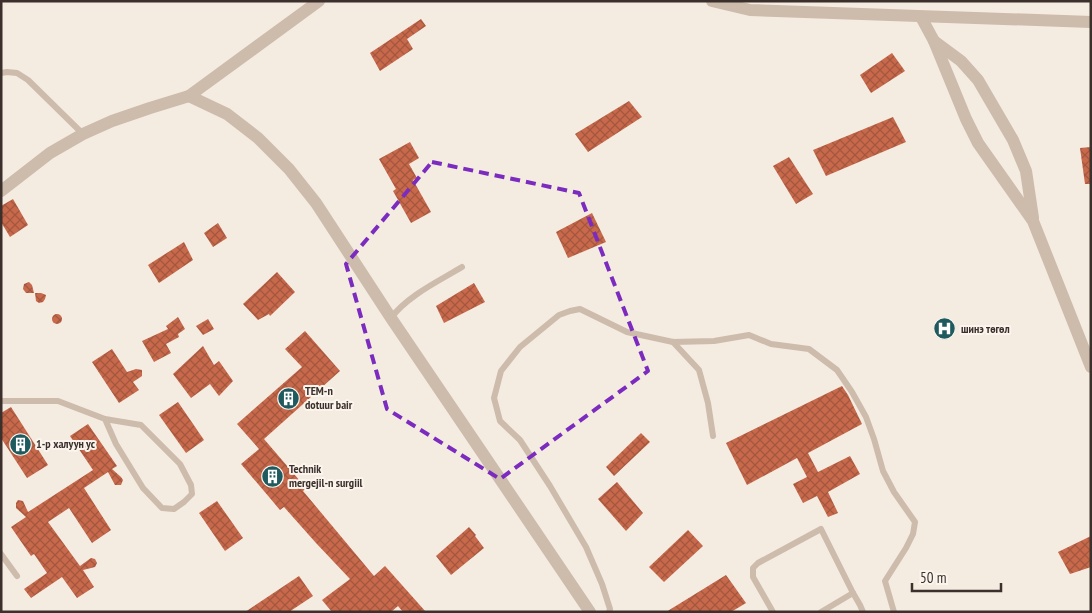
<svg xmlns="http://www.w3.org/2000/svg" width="1092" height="613" font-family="'PT Sans Narrow',sans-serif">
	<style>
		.building { fill: url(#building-cross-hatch) }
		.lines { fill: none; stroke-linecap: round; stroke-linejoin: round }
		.lane { stroke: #cdbbac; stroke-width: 6 }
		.street { stroke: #cdbbac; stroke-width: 12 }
		.marked { fill: none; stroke: #7b2cbf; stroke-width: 4; stroke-dasharray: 10 6; stroke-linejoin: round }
		.labels { text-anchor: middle; stroke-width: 4; stroke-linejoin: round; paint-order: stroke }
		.poi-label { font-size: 12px; font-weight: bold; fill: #3b302b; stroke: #fbf5ee; text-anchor: start }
	</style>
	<defs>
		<pattern id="building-cross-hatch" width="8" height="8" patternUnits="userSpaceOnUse" patternTransform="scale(1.25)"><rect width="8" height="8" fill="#c8694b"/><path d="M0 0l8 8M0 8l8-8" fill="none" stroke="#a4573f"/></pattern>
	</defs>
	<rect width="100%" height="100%" fill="#f4ebe1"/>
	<!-- building -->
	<g class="building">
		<path d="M421,19L426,26L407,39L413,49L380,71L370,53Z"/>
		<path d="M892,53L905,71L871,93L860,75Z"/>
		<path d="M629,101L642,117L588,152L575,134Z"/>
		<path d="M893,117L906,142L826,176L813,150Z"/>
		<path d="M410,142L419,158L409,164L417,178L413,180L431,212L411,223L393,191L396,189L379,159Z"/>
		<path d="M1091,147V184H1085L1080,148Z"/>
		<path d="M789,157L813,194L796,204L773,166Z"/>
		<path d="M13,199L28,225L10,237L1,222V206Z"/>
		<path d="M592,213L606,242L568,258L556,232Z"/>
		<path d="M218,223L227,238L213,247L204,233Z"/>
		<path d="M184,242L193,260L159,283L148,265Z"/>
		<path d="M277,272L295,292L270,316L269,314L258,320L243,304Z"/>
		<path d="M29,282L32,285L34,293H26L23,289L24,284Z"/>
		<path d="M474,283L485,302L444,323L436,306Z"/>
		<path d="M35,293H41L46,295L45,299L43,302L39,303L36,301Z"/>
		<circle cx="57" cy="319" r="5"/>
		<path d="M178,317L185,329L178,334L179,337L166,344L171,353L154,362L142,341L168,329L166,326Z"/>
		<path d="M208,319L214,329L203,335L196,326Z"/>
		<path d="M305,331L340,371L264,439L306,488L303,491L374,576L385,566L426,612H403L398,606L391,612H332L322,600L350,579L316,543L284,507L280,510L241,464L259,449L237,424L302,367L285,349Z"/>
		<path d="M203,346L214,365L219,361L233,381L219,396L210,384L191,398L173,374Z"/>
		<path d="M112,349L127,372L136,369L142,370V376L133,382L139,390L119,403L92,362Z"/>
		<path d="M842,386L848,395L862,424L808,453L818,472L850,456L860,474L828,492L838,513L828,517L817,496L803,503L793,484L807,477L797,458L747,485L726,443Z"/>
		<path d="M178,402L204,440L186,453L159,415Z"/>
		<path d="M11,407L48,465L27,478L1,438V413Z"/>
		<path d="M88,424L117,466L112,469L121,477L123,480L121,485H115L108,472L84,488L111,530L92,543L69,508L48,522L80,566L91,558L95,559L97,563L95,567L83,570L94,587L77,598L62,577L31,598L24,589L47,573L34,554L31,556L11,527L26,517L16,508V503L18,500L23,501L28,512L93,470L70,436Z"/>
		<path d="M641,433L650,442L614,476L606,467Z"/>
		<path d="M617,482L643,513L626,531L598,499Z"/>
		<path d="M217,501L243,538L225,551L199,513Z"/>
		<path d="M469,527L476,535L475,536L484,548L451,575L436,556Z"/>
		<path d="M688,530L703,546L664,582L649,567Z"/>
		<path d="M1091,536V567L1070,574L1058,552Z"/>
		<path d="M726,575L746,603L731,612H666Z"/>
		<path d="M299,576L313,596L289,612H245Z"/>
	</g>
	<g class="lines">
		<!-- lane -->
		<g class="lane">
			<path d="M1,73L7,72L17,73L28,80L83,134"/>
			<path d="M391,318C407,296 439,281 462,267"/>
			<path d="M673,342L699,370L708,403L713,436"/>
			<path d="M1,401H58L105,419L141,425L180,464L191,485L192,494L184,502L174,509L162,508L143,488L116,444L105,419"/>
			<path d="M1,554L17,576"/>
			<path d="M609,612L610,609L602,584L586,547L550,486L520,440L500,421L494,398L501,371L520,347L559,315L570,311L580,309L627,332L673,342L714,341L749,335L771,344L809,349L837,370L852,392L866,417L874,439L883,471L894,492L915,522L913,534L906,548L885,581L894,612"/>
			<path d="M773,612L753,577V568L758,563L821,529L853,593L860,605L863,612"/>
			<path d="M821,612L853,593"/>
		</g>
		<!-- street -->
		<g class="street">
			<path d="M712,1L750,10L1091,22"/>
			<path d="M921,17L934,41L966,119L978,143L1033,221L1091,367"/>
			<path d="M934,41L961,61L978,80L1013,140L1026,171L1033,218"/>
			<path d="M189,96L227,114L258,138L289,169L316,203L391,318L590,612"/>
			<path d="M1,191L50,153L83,134L112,121L150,108L189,96L319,1"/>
		</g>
	</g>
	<!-- marked area -->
	<path class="marked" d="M432,162L579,193L648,371L500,479L387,409L346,264Z"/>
	<!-- icons -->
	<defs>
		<symbol id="hospital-disc" viewBox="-11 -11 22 22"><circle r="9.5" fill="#1f5a5e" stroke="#fbf5ee"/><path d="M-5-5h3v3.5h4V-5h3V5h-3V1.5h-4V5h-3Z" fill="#fff"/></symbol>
		<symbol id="building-disc" viewBox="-11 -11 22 22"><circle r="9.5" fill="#1f5a5e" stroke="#fbf5ee"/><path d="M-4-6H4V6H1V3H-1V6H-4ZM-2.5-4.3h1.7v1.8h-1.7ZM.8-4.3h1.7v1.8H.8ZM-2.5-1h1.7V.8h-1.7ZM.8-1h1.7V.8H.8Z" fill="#fff"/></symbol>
	</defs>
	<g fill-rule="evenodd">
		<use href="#hospital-disc" x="932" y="316" width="25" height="25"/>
		<use href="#building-disc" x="276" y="386" width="25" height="25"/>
		<use href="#building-disc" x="8" y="432" width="25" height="25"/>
		<use href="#building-disc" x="260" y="464" width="25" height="25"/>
	</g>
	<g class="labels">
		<!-- poi labels -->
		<g class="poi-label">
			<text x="961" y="333">шинэ төгөл</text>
			<text x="305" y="395">TEM-n<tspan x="305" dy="14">dotuur bair</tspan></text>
			<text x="36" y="448">1-р халуун ус</text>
			<text x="289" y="473">Technik<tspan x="289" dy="14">mergejil-n surgiil</tspan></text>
		</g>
	</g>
	<!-- border -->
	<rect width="1092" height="613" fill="none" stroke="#3b302b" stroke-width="5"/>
	<!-- scale -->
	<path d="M912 583v8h89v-8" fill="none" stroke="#3b302b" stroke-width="2.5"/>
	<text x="920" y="583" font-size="15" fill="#3b302b" stroke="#fbf5ee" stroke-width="4" paint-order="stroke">50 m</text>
</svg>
